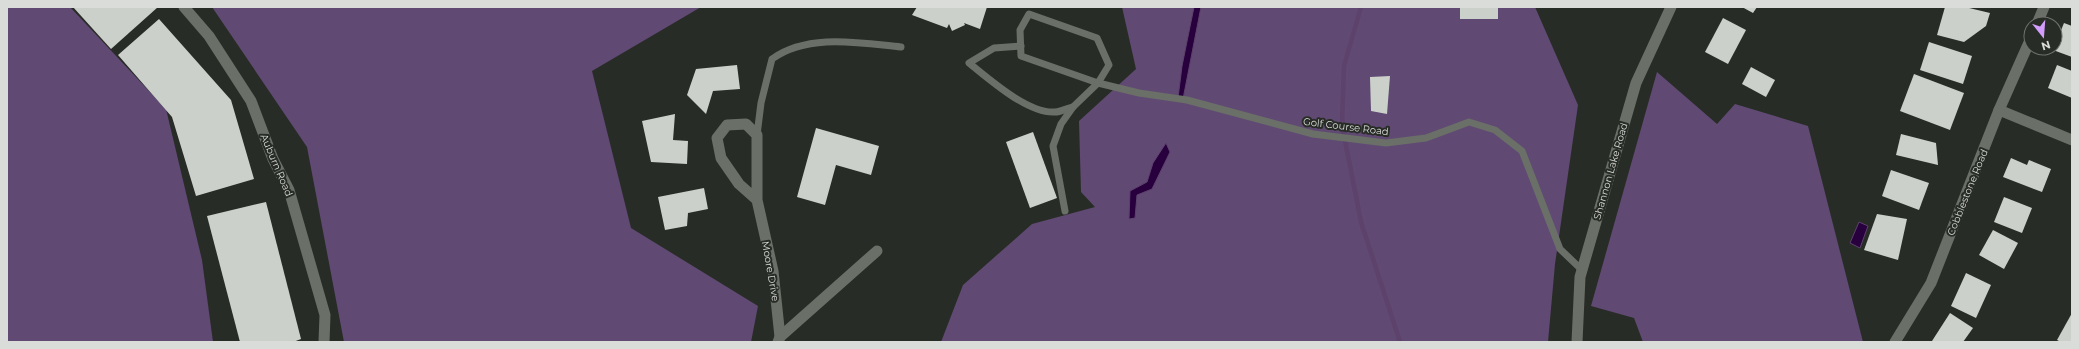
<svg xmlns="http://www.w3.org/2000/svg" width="2079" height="349" font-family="Montserrat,sans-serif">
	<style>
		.green { fill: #604973 }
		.water { fill: #28003e; stroke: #5d426c }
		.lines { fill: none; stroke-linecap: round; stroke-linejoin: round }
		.stream { stroke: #5d426c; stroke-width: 4.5 }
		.building { fill: #cbd1ca }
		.service { stroke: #6a6f68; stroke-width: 7 }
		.minor { stroke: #6a6f68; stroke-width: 11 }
		.secondary { stroke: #6a6f68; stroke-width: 11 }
		.labels { text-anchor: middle; stroke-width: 4; stroke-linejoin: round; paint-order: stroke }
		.street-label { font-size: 10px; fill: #d9dcd8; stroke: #282c26 }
	</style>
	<rect width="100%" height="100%" fill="#282c26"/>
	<!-- green -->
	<g class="green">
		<path d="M7,7H70L166,109L202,260L213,342H7Z"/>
		<path d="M212,7H701L592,71L631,228L758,306L751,342H344L307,147Z"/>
		<path d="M1122,7H1535L1578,105L1555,264L1548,342H941L963,285L1032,224L1095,207L1081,192L1079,121L1136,69Z"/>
		<path d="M1657,72L1717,124L1735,104L1808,126L1863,342H1643L1634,318L1591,306Z"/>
	</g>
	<!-- water -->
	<g class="water">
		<path d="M1194,7H1201L1183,99L1178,98L1182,66Z"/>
		<path d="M1166,143L1170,152L1152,189L1137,195L1135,218L1129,219L1130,191L1147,182L1153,163Z"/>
		<path d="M1859,222L1868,226L1860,248L1850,243Z"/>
	</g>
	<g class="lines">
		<!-- stream -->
		<path class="stream" d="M1361,7L1344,66L1342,125L1361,222L1400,342"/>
	</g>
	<!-- building -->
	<g class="building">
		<path d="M73,7H158L111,49Z"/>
		<path d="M917,7H987L980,29L964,23L965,25L952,31L949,24L947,28L912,15Z"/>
		<rect x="1460" y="7" width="38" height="12"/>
		<path d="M1742,7H1757L1753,13Z"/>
		<path d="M1945,7H1965L1990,13L1986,26L1964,42L1937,35Z"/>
		<path d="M1723,18L1746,30L1728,64L1705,52Z"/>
		<path d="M159,19L231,100L254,179L196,196L172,117L118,55Z"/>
		<path d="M2064,23L2072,26V57L2053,50Z"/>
		<path d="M1929,42L1972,56L1963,84L1920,70Z"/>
		<path d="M737,65L740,89L713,91L706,114L687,95L696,69Z"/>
		<path d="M2057,65L2072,71V98L2048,88Z"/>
		<path d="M1751,67L1775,80L1766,97L1742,84Z"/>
		<path d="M1914,74L1964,93L1950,130L1900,111Z"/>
		<path d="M1390,76L1387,114L1371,111L1370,77Z"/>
		<path d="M675,114L673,140L688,141L687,164L651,162L642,121Z"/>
		<path d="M816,128L879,146L871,175L836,165L825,205L797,197Z"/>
		<path d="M1033,132L1057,198L1030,208L1006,142Z"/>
		<path d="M1901,134L1936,143L1938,165L1896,155Z"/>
		<path d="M2011,158L2027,165L2029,160L2051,169L2042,192L2003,177Z"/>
		<path d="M1891,170L1929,183L1919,210L1882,196Z"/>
		<path d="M704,188L708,209L688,213L687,226L665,230L658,197Z"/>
		<path d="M2004,197L2032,208L2022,233L1994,222Z"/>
		<path d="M266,202L301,339L293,342H240L207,216Z"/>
		<path d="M1877,214L1907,219L1898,260L1864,250Z"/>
		<path d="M1993,230L2018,243L2004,269L1979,255Z"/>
		<path d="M1966,273L1991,285L1976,318L1951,306Z"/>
		<path d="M1950,313L1973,328L1963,342H1934L1932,341Z"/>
		<path d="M2072,313V342H2061L2057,340Z"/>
	</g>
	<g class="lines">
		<!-- service -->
		<g class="service">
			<path d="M1021,46L994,48L969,63C989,79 1028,114 1055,112C1061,112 1067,108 1073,107"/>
			<path d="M757,135L761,103L772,59C808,33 860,43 901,47"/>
			<path d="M1065,211L1053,146L1061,124L1073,107L1098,83L1109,65L1097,38L1029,14L1020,30L1021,56L1098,83L1139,93L1187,100L1313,134L1386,143L1426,138L1469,122L1495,130L1522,151L1560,249L1582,270"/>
		</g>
		<!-- minor -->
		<g class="minor">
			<path d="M184,7L209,36L251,101L273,159L289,190L325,315L324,342"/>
			<path d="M2037,24L2044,7"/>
			<path d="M1999,110L2072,140"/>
			<path d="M757,200L739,184L721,158L717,138L727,125L746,124L757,135V200L773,271L780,337L778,342"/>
			<path d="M780,337L877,251"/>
			<path d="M1895,342L1931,283L1999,110L2031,38"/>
		</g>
		<!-- secondary -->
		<path class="secondary" d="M1577,342L1580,277L1636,83L1671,7"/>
	</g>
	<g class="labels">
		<!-- street labels -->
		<g class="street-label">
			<text transform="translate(1346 126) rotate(7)" y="4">Golf Course Road</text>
			<text transform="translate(277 165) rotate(67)" y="4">Auburn Road</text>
			<text transform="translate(1610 171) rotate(-74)" y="4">Shannon Lake Road</text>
			<text transform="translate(1967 192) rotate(-68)" y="4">Cobblestone Road</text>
			<text transform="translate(771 271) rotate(80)" y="4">Moore Drive</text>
		</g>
	</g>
	<!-- border -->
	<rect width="2079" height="349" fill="none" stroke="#d9dcd8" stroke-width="16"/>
	<!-- north arrow -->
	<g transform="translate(2043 36) rotate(163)"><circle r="19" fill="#282c26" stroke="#6f726d"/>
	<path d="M0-3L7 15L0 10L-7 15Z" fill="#d29dfd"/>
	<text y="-6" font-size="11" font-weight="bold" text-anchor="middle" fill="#d9dcd8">N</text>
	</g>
</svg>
